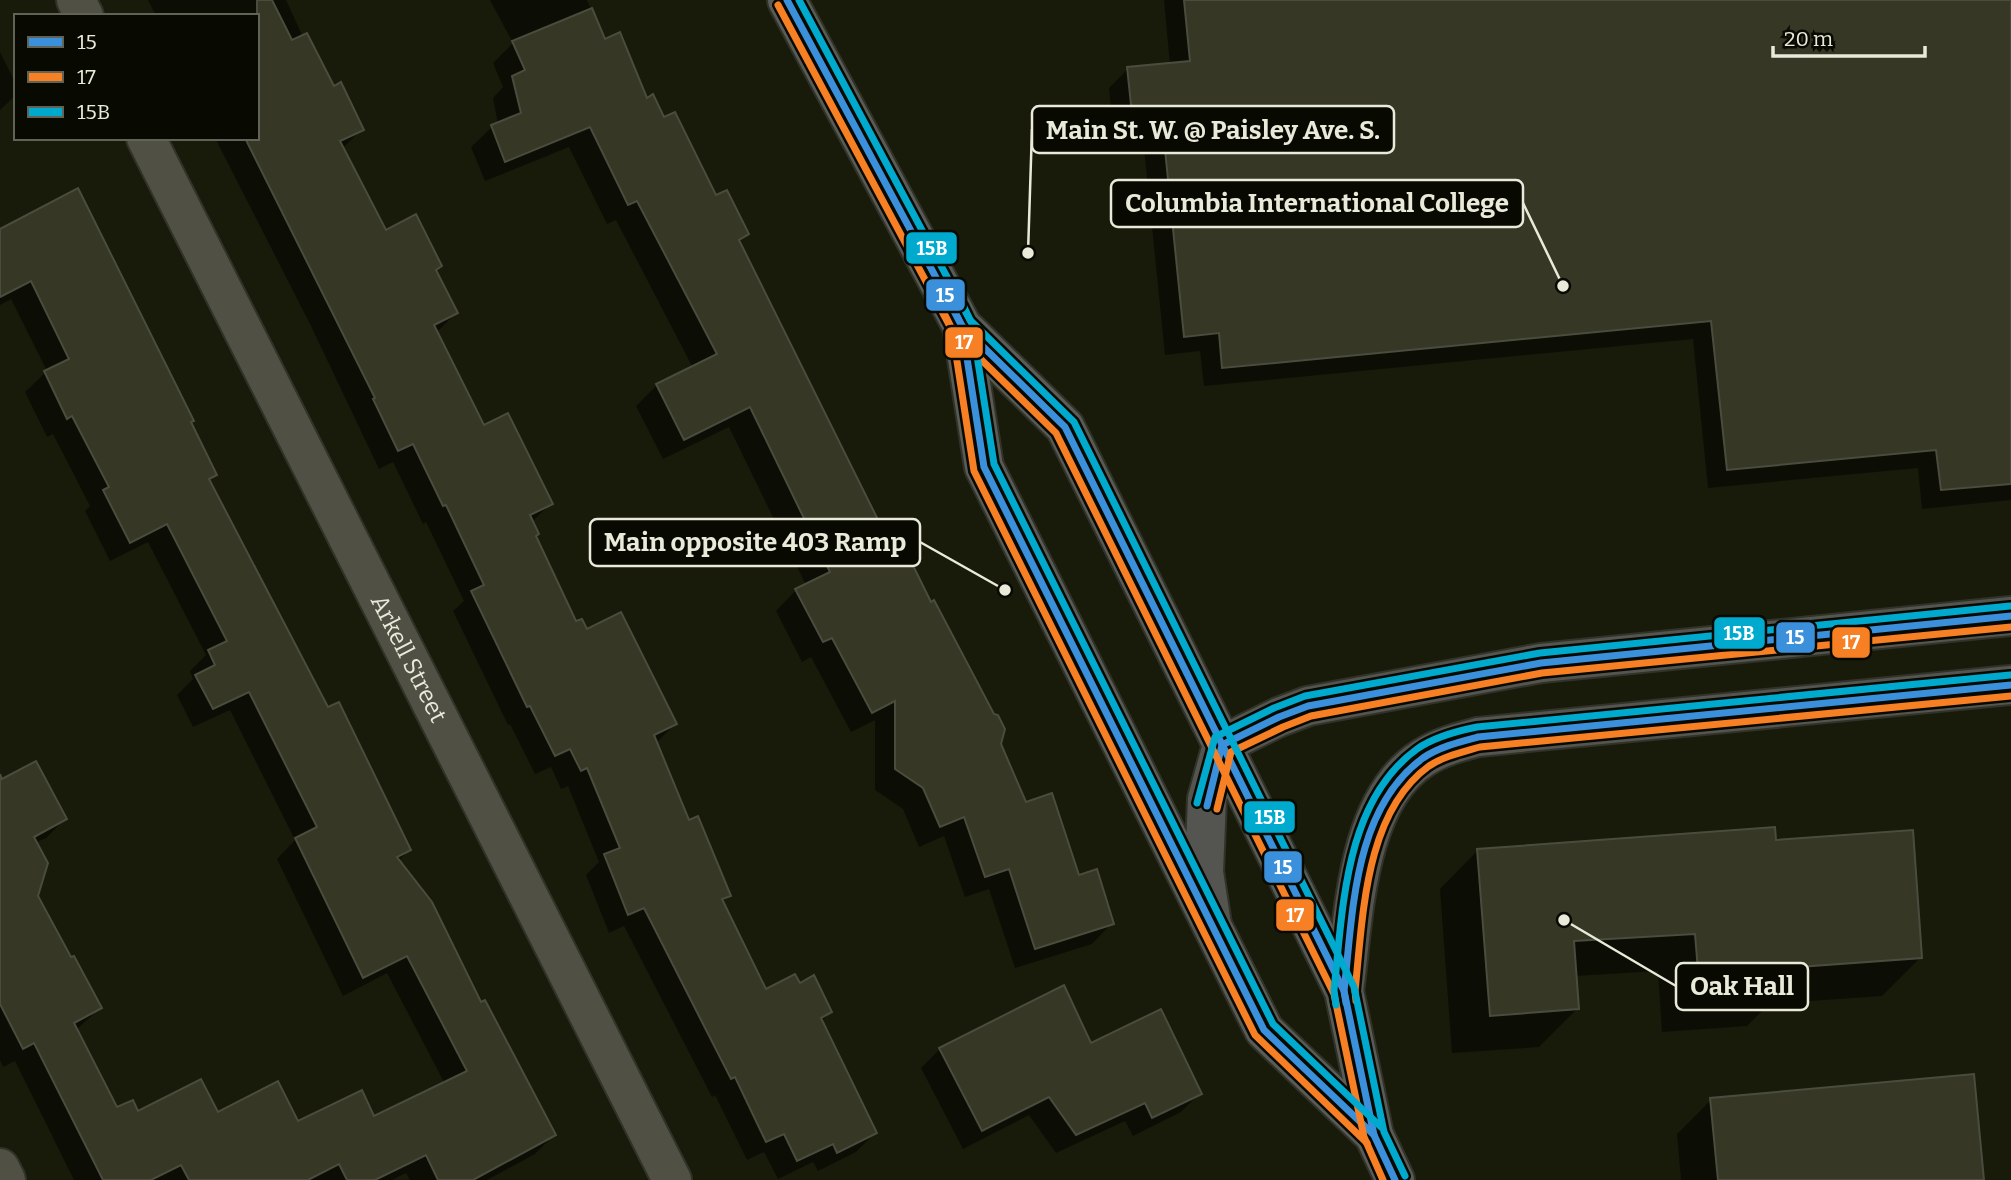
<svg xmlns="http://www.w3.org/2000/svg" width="2011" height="1180" font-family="Bitter,serif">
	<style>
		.shadow { fill: #0007 }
		.building { fill: #363725; stroke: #4a4c3e; stroke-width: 2 }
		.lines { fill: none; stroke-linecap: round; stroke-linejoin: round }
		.street-casing { stroke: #313228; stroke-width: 42 }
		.primary-casing { stroke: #313228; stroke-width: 42 }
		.highway-casing { stroke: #313228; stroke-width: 42 }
		.street { stroke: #505144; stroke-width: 38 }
		.primary { stroke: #595b56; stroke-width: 38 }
		.highway { stroke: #545550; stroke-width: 38 }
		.bus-1-casing { stroke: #080901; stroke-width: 12 }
		.bus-2-casing { stroke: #080901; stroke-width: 12 }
		.bus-3-casing { stroke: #080901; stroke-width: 12 }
		.bus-1 { stroke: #3a90db; stroke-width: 7 }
		.bus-2 { stroke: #f78025; stroke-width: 7 }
		.bus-3 { stroke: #00a9ce; stroke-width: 7 }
		.labels { text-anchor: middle; stroke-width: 5; stroke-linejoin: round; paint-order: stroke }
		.street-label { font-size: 24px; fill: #e9ead9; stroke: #080901 }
		.leader { fill: none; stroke: #e9ead9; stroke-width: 2.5 }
		.callout-dot { fill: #e9ead9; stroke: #080901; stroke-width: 2.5 }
		.callout { fill: #080901; stroke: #e9ead9; stroke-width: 2.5 }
		.callout-label { font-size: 26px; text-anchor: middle; font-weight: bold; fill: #e9ead9 }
		.line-badge { stroke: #080901; stroke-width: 2.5 }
		.badge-label { font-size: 19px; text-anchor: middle; font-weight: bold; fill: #fff }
	</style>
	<rect width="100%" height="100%" fill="#181a0a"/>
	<!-- shadow -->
	<g class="shadow">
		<path d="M148,0H286L303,37L333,88L362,129L342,149L386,232L440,266L435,271L456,313L436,333L483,427L550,504L532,522L534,537L575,624L586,632L675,724L656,743L688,822L729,895L722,902L765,992L799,985L830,1012L821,1022L875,1133L856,1152L818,1171L813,1162L778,1179L764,1152L747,1160L715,1095L712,1097L624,926L609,933L586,875L599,862L568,786L561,789L551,767L535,774L510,724L508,725L453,611L464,601L426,522L423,524L393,462L379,469L310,324L215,138H257V16H156Z"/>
		<path d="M490,0H587L604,41L646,100L664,120L716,198L747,234L738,243L891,551L999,744L1025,804L1112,923L1092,944L1015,968L989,889L965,897L944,836L919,847L903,809L875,790V720L851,732L811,657L802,662L776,611L796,590L806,585L729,427L663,459L636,406L657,385L693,368L616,220L607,224L569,147L485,181L471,147L492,127L498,124L493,98L503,87L493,63L513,43Z"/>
		<path d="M1164,0H2011V500L1922,509L1918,468L1708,488L1693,339L1204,386L1200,351L1165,355L1144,148L1115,151L1109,88L1128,69L1170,65Z"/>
		<path d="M0,52L16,84V95L0,110Z"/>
		<path d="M0,231L190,423L215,474L208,481L328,709L409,850L398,861L554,1135L535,1154L487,1180H410L406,1173L392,1180H74L15,1061L3,1067L0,1060V782L65,819L46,838L35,843L36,896L100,1008L76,1030L117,1110L137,1113L217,1114L297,1123L374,1118L445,1084L387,973L343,996L277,859L295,840L230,710L193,727L177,695L193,679L190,671L206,655L148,542L110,561L85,511L90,506L53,434L47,437L25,392L47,371L11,299L0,305Z"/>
		<path d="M1774,841L1920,958L1882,996L1769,1004L1747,1026L1662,1032L1658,971L1575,976L1577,1009L1539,1047L1452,1053L1440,889L1478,850Z"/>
		<path d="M1090,1045L1200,1093L1181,1112L1133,1136L1125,1121L1056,1153L1029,1115L963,1149L921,1068L940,1049Z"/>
		<path d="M1711,1100L1982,1180H1681L1677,1134Z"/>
	</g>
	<!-- building -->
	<g class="building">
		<path d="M257,0H272L292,40L307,33L334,86L341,82L364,130L340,141L386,230L416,214L442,266L436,270L458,313L434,325L484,425L508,413L553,504L530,515L539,534L536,536L576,621L582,619L587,629L621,612L677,724L654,735L689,820L698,816L731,896L722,899L766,989L795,974L800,983L814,975L832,1012L821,1018L877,1133L837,1153L833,1144L797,1161L784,1134L766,1142L735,1077L731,1079L644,908L628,915L604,854L620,848L587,768L581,771L570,749L555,756L530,706L527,707L471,591L484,585L446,505L443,506L413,444L398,451L373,399L375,398L245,138H257Z"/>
		<path d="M1184,0H2011V484L1941,490L1936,450L1727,470L1711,321L1222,368L1219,333L1184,337L1163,130L1134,133L1127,67L1190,61Z"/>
		<path d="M592,8L605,39L620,32L647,98L653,94L664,117L675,112L716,195L727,190L749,234L739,240L892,548L902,543L931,602L934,600L994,714L998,715L1005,729L1001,744L1026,802L1052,793L1079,875L1097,869L1114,924L1035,949L1009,869L985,877L964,817L940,827L923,788L895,769V701L872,713L832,638L823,642L795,589L830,572L750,407L684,440L656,384L717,354L637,201L628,205L590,127L505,162L491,125L521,113L512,76L525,70L512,41Z"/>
		<path d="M78,188L194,421L191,422L217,475L209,479L328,707L339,702L411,850L397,857L432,902L481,1002L485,1000L556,1135L473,1180H438L426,1155L375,1180H347L339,1164L308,1180H189L181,1165L151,1180H103L34,1043L23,1049L0,1004V774L2,779L36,761L67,819L34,837L48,863L38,896L71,957L74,956L102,1008L74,1023L117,1107L133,1100L138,1111L201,1079L218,1112L278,1081L298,1121L362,1090L374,1116L467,1071L407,956L363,978L295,838L317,827L249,692L213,709L195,675L215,665L208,650L227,641L167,524L130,543L103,490L109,487L72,416L67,419L44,371L69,359L31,281L0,297V229Z"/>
		<path d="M1775,827L1776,840L1913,830L1922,958L1785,968L1787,989L1700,995L1695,934L1574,941L1579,1009L1490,1016L1477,849Z"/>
		<path d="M1064,985L1091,1043L1161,1009L1202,1094L1152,1118L1145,1103L1076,1135L1049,1097L982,1131L939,1048Z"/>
		<path d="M1974,1074L1984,1180H1718L1710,1098Z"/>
	</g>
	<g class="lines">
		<defs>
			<g id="street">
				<path d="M76,0L84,16"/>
				<path id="s1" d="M146,138L672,1180"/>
				<path d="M0,1168L6,1180"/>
			</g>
			<g id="primary">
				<path d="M787,0L962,326L1065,427L1344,991L1374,1135L1395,1180"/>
				<path d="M962,326L984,467L1264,1030L1374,1135"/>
			</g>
			<g id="highway">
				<path d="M1212,925L1204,872L1207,799L1222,745L1279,717L1308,706L1541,663L2011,616"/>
				<path d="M1344,991C1354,919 1355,801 1423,758C1440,747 1459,742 1478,737L2011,685"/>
			</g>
		</defs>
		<!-- street casing -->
		<use href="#street" class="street-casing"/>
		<!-- primary casing -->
		<use href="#primary" class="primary-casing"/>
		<!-- highway casing -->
		<use href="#highway" class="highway-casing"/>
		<!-- street -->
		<use href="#street" class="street"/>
		<!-- primary -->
		<use href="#primary" class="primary"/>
		<!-- highway -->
		<use href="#highway" class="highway"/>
		<defs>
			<g id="bus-1">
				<path d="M787,0L962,326L1065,427L1344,991L1374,1135L1395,1180"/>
				<path d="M954,310L962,326L984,467L1264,1030L1374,1135"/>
				<path d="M1207,806L1222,745L1279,717L1308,706L1541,663L2011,616"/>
				<path d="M1346,1003L1344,991C1353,913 1353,809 1423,758C1439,747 1459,742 1478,737L2011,685"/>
			</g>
			<g id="bus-2">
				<path d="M778,5L953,332L1056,433L1334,994L1364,1137L1383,1180"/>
				<path d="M945,315L952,329L974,471L1255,1035L1367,1143"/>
				<path d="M1217,809L1231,752L1283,727L1311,716L1542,673L2011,627"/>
				<path d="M1356,1001L1355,991C1363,918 1364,813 1429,766C1444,756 1463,752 1480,747L2011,696"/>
			</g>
			<g id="bus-3">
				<path d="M799,0L970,320L1074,422L1354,987L1384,1132L1405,1176"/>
				<path d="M963,305L972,324L994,464L1273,1024L1381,1127"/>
				<path d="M1197,803L1215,737L1274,708L1305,696L1540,653L2010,606"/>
				<path d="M1336,1005L1334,990C1343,909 1344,802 1417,749C1434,737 1457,731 1477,727L2010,675"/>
			</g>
		</defs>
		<!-- bus-1 casing -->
		<use href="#bus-1" class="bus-1-casing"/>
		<!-- bus-2 casing -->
		<use href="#bus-2" class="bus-2-casing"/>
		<!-- bus-3 casing -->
		<use href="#bus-3" class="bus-3-casing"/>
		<!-- bus-1 -->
		<use href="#bus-1" class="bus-1"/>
		<!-- bus-2 -->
		<use href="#bus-2" class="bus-2"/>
		<!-- bus-3 -->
		<use href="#bus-3" class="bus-3"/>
	</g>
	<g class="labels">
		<!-- street labels -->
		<g class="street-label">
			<text dy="8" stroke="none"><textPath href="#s1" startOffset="583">Arkell Street</textPath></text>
		</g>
	</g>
	<!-- callouts -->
	<path class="leader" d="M1028 253L1032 129M1563 286L1523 203M1005 590L920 542M1564 920L1676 986"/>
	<g class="callout-dot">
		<circle cx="1028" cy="253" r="7"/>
		<circle cx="1563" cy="286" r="7"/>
		<circle cx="1005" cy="590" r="7"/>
		<circle cx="1564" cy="920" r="7"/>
	</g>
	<g class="callout">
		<rect x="1032" y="106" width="362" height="47" rx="7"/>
		<rect x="1111" y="180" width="412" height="47" rx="7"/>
		<rect x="590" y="519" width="330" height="47" rx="7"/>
		<rect x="1676" y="963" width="132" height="47" rx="7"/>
	</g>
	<g class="callout-label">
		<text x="1213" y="139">Main St. W. @ Paisley Ave. S.</text>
		<text x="1317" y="212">Columbia International College</text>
		<text x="755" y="551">Main opposite 403 Ramp</text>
		<text x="1742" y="995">Oak Hall</text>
	</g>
	<g class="line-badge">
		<rect x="905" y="231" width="53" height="34" rx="7" fill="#00a9ce"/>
		<rect x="925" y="278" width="41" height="34" rx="7" fill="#3a90db"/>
		<rect x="944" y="326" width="40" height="33" rx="7" fill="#f78025"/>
		<rect x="1713" y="616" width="53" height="34" rx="7" fill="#00a9ce"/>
		<rect x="1775" y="621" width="41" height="33" rx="7" fill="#3a90db"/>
		<rect x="1831" y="626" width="40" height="33" rx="7" fill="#f78025"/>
		<rect x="1243" y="800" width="53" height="34" rx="7" fill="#00a9ce"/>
		<rect x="1263" y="850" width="40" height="34" rx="7" fill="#3a90db"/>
		<rect x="1275" y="898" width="40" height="34" rx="7" fill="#f78025"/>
	</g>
	<g class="badge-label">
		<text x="932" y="255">15B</text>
		<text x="945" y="302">15</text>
		<text x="964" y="349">17</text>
		<text x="1739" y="640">15B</text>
		<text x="1795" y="644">15</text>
		<text x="1851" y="649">17</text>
		<text x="1270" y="824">15B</text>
		<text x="1283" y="874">15</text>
		<text x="1295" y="922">17</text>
	</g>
	<!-- legend -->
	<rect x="14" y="14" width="245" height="126" fill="#080901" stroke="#626357" stroke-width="2"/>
	<rect x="28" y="37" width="35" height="10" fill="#3a90db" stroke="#626357" stroke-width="2"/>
	<text x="77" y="49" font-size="21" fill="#e9ead9">15</text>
	<rect x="28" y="72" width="35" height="10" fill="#f78025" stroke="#626357" stroke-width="2"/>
	<text x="77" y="84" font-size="21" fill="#e9ead9">17</text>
	<rect x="28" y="107" width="35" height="10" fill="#00a9ce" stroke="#626357" stroke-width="2"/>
	<text x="77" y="119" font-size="21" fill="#e9ead9">15B</text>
	<!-- scale -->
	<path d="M1773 46v10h152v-10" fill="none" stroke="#e9ead9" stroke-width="3.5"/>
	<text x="1784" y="46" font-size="21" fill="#e9ead9" stroke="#080901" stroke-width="5" paint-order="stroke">20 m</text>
</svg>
